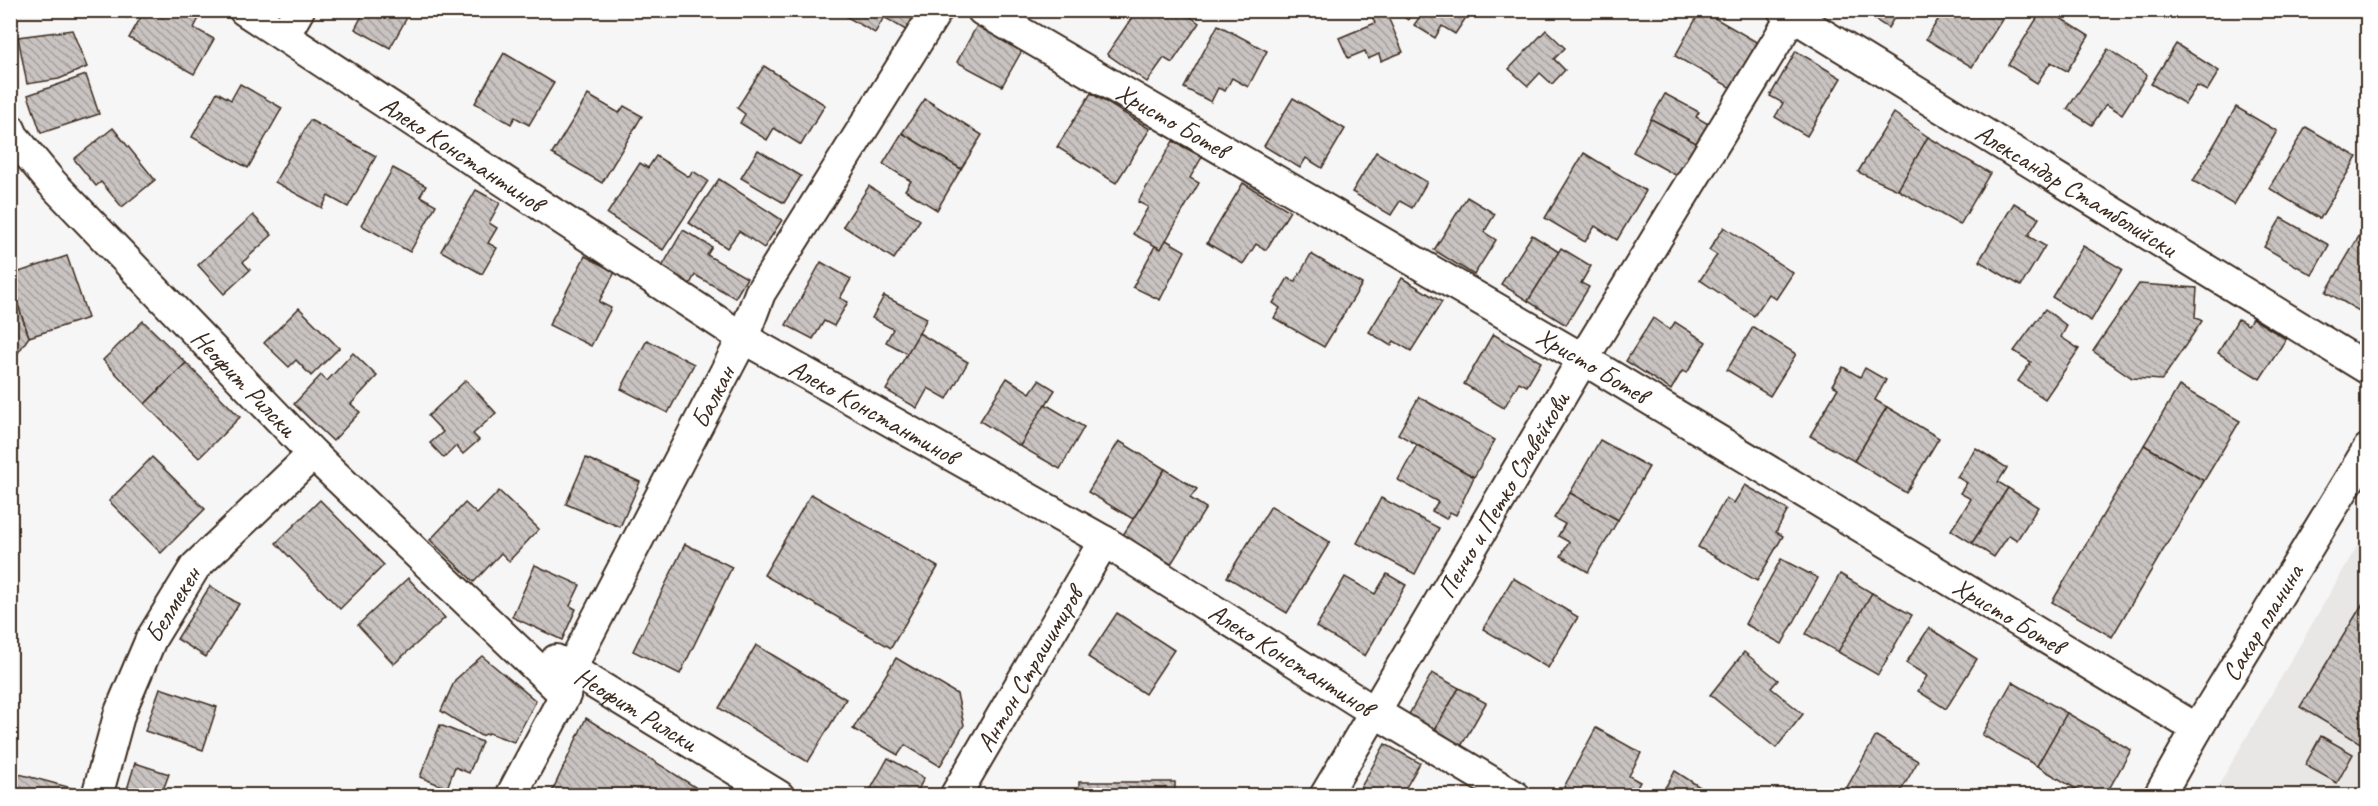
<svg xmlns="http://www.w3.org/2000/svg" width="2378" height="806" font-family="Caveat,sans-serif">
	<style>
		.built { fill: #e9e7e6 }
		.building { fill: url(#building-back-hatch); stroke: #3b2a1e; stroke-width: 1.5 }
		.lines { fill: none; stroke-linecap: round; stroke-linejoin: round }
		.minor-casing { stroke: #3b2a1e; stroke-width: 34 }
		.minor { stroke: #fff; stroke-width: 30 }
		.labels { text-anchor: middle; stroke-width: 6; stroke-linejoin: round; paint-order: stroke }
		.street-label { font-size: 26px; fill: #3b2a1e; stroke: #fff }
	</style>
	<defs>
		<pattern id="building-back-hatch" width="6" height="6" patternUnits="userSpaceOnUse" patternTransform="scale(1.5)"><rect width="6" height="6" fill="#c9c3c1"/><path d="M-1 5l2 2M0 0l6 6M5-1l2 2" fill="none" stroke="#a49f9c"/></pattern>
	</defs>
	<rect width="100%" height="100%" fill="#f7f6f6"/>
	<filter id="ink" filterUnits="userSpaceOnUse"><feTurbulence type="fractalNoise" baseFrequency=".0167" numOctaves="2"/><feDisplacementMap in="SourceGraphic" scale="12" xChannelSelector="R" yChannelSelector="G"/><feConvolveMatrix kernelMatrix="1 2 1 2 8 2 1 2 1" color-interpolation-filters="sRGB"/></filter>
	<g filter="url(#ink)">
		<!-- built -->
		<path class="built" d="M2367,529V795H2213Z"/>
		<!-- building -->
		<g class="building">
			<path d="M113,10H132L127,18Z"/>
			<path d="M145,10L158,14L161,10H185L199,18L194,28L214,39L194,74L129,38Z"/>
			<path d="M365,10H411L390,48L355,29Z"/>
			<path d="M851,10H921L909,32L884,17L875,33L847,17Z"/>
			<path d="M1137,10H1181L1199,23L1172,63L1164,58L1147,82L1107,54Z"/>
			<path d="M1369,10H1385L1403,52L1381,61L1379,54L1368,59L1365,51L1348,58L1339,38L1375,23Z"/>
			<path d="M1394,10H1414L1408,20Z"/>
			<path d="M1414,10H1471L1455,34L1442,26L1435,38L1414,25L1421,15Z"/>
			<path d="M1701,10L1760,44L1735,90L1675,56Z"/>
			<path d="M1860,10H1899L1888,28Z"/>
			<path d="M1944,10H1990L2003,18L1972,67L1926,39Z"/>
			<path d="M2042,10H2048L2089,36L2067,71L2051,62L2037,83L2008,65Z"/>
			<path d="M979,22L1024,47L1002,86L957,62Z"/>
			<path d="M1218,25L1267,51L1248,87L1232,78L1225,91L1218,88L1211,102L1184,88Z"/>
			<path d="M72,30L87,67L59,79L27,84L18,37Z"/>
			<path d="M1546,30L1565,48L1554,59L1565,70L1552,84L1540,73L1528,86L1509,69Z"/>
			<path d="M2176,44L2219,71L2207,91L2197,86L2185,104L2151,84Z"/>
			<path d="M2108,49L2147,75L2122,114L2106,104L2092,125L2067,109Z"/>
			<path d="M1796,51L1841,78L1807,136L1775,117L1783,103L1770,96Z"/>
			<path d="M504,53L554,83L529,125L515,117L511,124L475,103Z"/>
			<path d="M764,66L825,105L801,145L774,128L767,140L740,123L745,114L737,108Z"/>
			<path d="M86,75L99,114L41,133L28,95Z"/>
			<path d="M240,84L282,108L248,168L192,137L217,92L231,100Z"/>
			<path d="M1091,93L1150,129L1116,183L1057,147Z"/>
			<path d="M1665,94L1699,112L1696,117L1710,125L1700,145L1651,119Z"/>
			<path d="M588,95L619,113L624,106L642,116L602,183L552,154Z"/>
			<path d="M1293,98L1345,129L1322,168L1306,158L1300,168L1264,146Z"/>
			<path d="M925,99L982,135L961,169L902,133Z"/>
			<path d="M2236,107L2277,131L2234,205L2193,181Z"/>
			<path d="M1894,113L1928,137L1898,190L1858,172Z"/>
			<path d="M1651,119L1700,145L1681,178L1633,152Z"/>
			<path d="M310,120L376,156L348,207L328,196L322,208L275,182Z"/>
			<path d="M2306,127L2357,157L2320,219L2269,188Z"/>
			<path d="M113,128L155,180L122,207L101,182L96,186L74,159Z"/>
			<path d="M902,133L961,169L937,210L905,190L911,181L883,164Z"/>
			<path d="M1928,137L1990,173L1960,225L1898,190Z"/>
			<path d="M1173,141L1202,157L1190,178L1199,183L1161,249L1133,234L1148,207L1138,202Z"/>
			<path d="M758,150L801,176L784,203L741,178Z"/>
			<path d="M1376,152L1427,182L1412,208L1400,201L1391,215L1352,192Z"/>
			<path d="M1584,153L1646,191L1617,240L1595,226L1585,242L1545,218Z"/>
			<path d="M656,156L689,177L693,171L708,181L663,250L607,214L640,163L648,168Z"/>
			<path d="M393,168L426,186L420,196L436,205L410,252L361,225Z"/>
			<path d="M719,179L782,220L764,248L739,231L727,248L689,223Z"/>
			<path d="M1243,183L1290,211L1266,250L1256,244L1243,264L1207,243Z"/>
			<path d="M869,186L920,220L894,259L843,226Z"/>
			<path d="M476,190L500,203L489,223L497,228L488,243L497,248L482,274L441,251Z"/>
			<path d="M1467,197L1495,214L1484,232L1496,240L1474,275L1434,250Z"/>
			<path d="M2014,203L2039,218L2028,236L2045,246L2021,286L1979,261Z"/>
			<path d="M253,215L272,235L243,262L250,270L224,294L198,265Z"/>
			<path d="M2281,218L2329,245L2312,275L2264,247Z"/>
			<path d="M2368,221V316L2326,292Z"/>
			<path d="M1724,227L1793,273L1776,299L1769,294L1754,316L1700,280L1717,255L1709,250Z"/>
			<path d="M683,230L712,247L707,255L747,278L735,298L695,275L690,284L662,267Z"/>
			<path d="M1532,235L1559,252L1528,301L1501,284Z"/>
			<path d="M1166,240L1185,251L1160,300L1133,287L1155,246L1161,249Z"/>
			<path d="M2083,246L2122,269L2091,321L2052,297Z"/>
			<path d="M1561,248L1591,266L1581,283L1589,287L1566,325L1528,301Z"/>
			<path d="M1311,254L1362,284L1324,347L1274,318L1280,308L1273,303L1288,278L1295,282Z"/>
			<path d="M67,256L88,318L29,337L10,282V275Z"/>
			<path d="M585,256L615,272L599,302L611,308L591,346L549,325Z"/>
			<path d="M821,262L851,279L840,298L848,302L834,326L824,321L813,339L786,325Z"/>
			<path d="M1402,278L1442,302L1411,351L1394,341L1391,346L1369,332Z"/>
			<path d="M10,282L29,337L13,360L10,359Z"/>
			<path d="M2139,284L2197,288L2195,317L2202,321L2162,380L2132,378L2093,351Z"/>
			<path d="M884,296L927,318L908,354L886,342L893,329L872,318Z"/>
			<path d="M299,308L339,348L311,376L296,360L289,367L264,343Z"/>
			<path d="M2045,309L2067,326L2061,337L2079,349L2045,399L2018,381L2031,362L2014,351Z"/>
			<path d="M1653,318L1670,330L1675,322L1706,342L1687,373L1682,371L1671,390L1626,361Z"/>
			<path d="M2252,318L2286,339L2260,379L2218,353L2238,319L2248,325Z"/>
			<path d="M143,321L186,363L145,404L103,360Z"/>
			<path d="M1753,327L1796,354L1770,396L1727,370Z"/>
			<path d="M919,333L968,362L947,399L928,388L917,408L886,390Z"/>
			<path d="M1493,334L1541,362L1527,386L1519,382L1504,408L1464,384Z"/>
			<path d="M647,340L694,364L668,413L621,389Z"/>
			<path d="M353,353L377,376L351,404L360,412L333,441L294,404L321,375L327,381Z"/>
			<path d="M186,363L240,417L199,458L145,404Z"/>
			<path d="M1843,367L1860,377L1865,368L1886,380L1875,400L1887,407L1854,461L1810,436L1838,388L1832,385Z"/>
			<path d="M1007,378L1030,393L1039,380L1055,390L1020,446L980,421Z"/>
			<path d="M466,380L496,413L473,434L479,440L463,454L456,446L444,458L430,443L443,432L428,416Z"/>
			<path d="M2179,386L2240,421L2204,481L2144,445Z"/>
			<path d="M1419,397L1495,440L1474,477L1398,434Z"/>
			<path d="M1045,404L1084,427L1060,469L1020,446Z"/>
			<path d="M1887,407L1939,438L1906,493L1854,461Z"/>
			<path d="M1600,440L1649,467L1618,520L1570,493Z"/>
			<path d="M1119,441L1165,469L1133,519L1088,492Z"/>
			<path d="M1417,445L1474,477L1456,515L1450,512L1446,519L1432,511L1438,502L1398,480Z"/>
			<path d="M2144,445L2204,481L2112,637L2052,602Z"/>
			<path d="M1976,448L2007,468L1998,482L2008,488L1972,543L1951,530L1971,499L1960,493L1967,483L1957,477Z"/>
			<path d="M152,457L205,509L161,553L109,501Z"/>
			<path d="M586,458L640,482L620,527L566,504Z"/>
			<path d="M1165,469L1197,489L1190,498L1206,508L1171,564L1123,535Z"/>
			<path d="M1745,485L1788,510L1776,532L1783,536L1757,581L1698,547L1726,498L1734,503Z"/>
			<path d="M2008,488L2038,507L2017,540L2009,535L1994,557L1972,543Z"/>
			<path d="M499,491L539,529L509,561L501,553L474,582L430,540L465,503L477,514Z"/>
			<path d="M1570,493L1618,520L1588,572L1561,556L1569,542L1558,536L1565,524L1554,518Z"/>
			<path d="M811,494L938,567L891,648L764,575Z"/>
			<path d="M1381,498L1439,528L1415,574L1357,543Z"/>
			<path d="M320,500L384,565L340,609L276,543Z"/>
			<path d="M1271,506L1330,542L1287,613L1227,577Z"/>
			<path d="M685,544L732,567L680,674L633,651Z"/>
			<path d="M1781,559L1818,578L1782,644L1745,624Z"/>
			<path d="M535,565L580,585L570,606L576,609L562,640L512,617Z"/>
			<path d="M1387,574L1406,585L1365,656L1316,627L1345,577L1375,594Z"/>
			<path d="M1840,574L1872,593L1838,652L1806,634Z"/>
			<path d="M408,578L445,618L394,664L358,625Z"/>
			<path d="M1513,578L1578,617L1548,668L1483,629Z"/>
			<path d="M210,586L239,604L206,657L177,639Z"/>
			<path d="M1872,593L1912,615L1878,675L1838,652Z"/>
			<path d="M2368,595V735L2362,744L2300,707Z"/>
			<path d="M1117,613L1174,650L1145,694L1088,657Z"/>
			<path d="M1929,628L1977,659L1946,709L1918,691L1927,676L1906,663Z"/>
			<path d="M756,645L846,699L808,762L719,708Z"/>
			<path d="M1744,652L1778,680L1771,688L1803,714L1776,748L1710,695Z"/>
			<path d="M482,656L536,701L514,742L489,733L481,736L441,711L455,680Z"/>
			<path d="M896,658L957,694L964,725L940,766L905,745L898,755L853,729Z"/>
			<path d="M1432,673L1459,688L1433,733L1407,718Z"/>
			<path d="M2012,682L2067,713L2037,766L1982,735Z"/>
			<path d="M160,688L217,707L203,750L145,731Z"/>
			<path d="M1459,688L1486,703L1460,748L1433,733Z"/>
			<path d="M2067,713L2131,750L2105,796H2088L2037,766Z"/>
			<path d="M586,718L695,787L690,796H550Z"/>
			<path d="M440,725L482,742L469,773L455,767L447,788L420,777Z"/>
			<path d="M1596,728L1641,753L1629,776L1640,782L1632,796H1579L1564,787Z"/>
			<path d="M1876,736L1918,761L1898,796H1857L1846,789Z"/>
			<path d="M2321,736L2353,754L2337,783L2305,765Z"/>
			<path d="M1385,744L1420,763L1401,796H1356Z"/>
			<path d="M888,758L924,778L915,796H867Z"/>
			<path d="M135,763L169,774L163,790L171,792V796H125Z"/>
			<path d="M1675,771L1714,796H1660Z"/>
			<path d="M19,774L83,791L82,796H14Z"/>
			<path d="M1079,782H1175V792H1196V796H1067V793H1079Z"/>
		</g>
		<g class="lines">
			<defs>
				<g id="minor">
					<path id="s1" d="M244,10L743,338L1104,541L1373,711L1515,796"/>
					<path id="s2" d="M982,10L1583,359L2197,729"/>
					<path id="s3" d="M1783,10L2368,369"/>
					<path d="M284,36L299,10"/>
					<path id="s4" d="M10,129L13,136L52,183L313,454L565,695"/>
					<path id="s5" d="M556,660L779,796"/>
					<path id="s6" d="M97,796L120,712L151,639L195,567L313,454"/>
					<path id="s7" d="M511,796L565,695L571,668L743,338L760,293L937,10"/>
					<path id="s8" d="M955,796L1104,541"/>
					<path id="s9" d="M1325,796L1583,359L1796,10"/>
					<path id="s10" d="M2159,796L2197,729L2368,449"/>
				</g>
			</defs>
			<!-- minor casing -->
			<use href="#minor" class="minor-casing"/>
			<!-- minor -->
			<use href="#minor" class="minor"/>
		</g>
	</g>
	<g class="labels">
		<!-- street labels -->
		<g class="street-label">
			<text dy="9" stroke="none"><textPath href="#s2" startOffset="220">Христо Ботев</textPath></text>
			<text dy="9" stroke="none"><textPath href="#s1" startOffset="261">Алеко Константинов</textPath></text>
			<text dy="9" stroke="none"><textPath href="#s3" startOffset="344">Александър Стамболийски</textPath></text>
			<text dy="9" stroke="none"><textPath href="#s2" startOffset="706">Христо Ботев</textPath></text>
			<text dy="9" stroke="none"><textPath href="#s4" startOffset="346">Неофит Рилски</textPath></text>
			<text dy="9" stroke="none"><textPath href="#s7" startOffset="448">Балкан</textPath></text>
			<text dy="9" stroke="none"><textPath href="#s1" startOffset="747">Алеко Константинов</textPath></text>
			<text dy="9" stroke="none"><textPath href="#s9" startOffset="350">Пенчо и Петко Славейкови</textPath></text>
			<text dy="9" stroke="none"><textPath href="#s6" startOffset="207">Белмекен</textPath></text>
			<text dy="9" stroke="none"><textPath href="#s2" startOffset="1192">Христо Ботев</textPath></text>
			<text dy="9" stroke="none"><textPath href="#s10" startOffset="202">Сакар планина</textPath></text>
			<text dy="9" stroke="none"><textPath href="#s1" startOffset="1233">Алеко Константинов</textPath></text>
			<text dy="9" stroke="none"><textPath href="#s8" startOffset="147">Антон Страшимиров</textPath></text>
			<text dy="9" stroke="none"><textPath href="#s5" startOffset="94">Неофит Рилски</textPath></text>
		</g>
	</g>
	<!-- margin -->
	<rect width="2378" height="806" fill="none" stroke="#fff" stroke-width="36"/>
	<rect x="18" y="18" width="2342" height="770" fill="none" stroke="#3b2a1e" stroke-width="2" filter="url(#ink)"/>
</svg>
